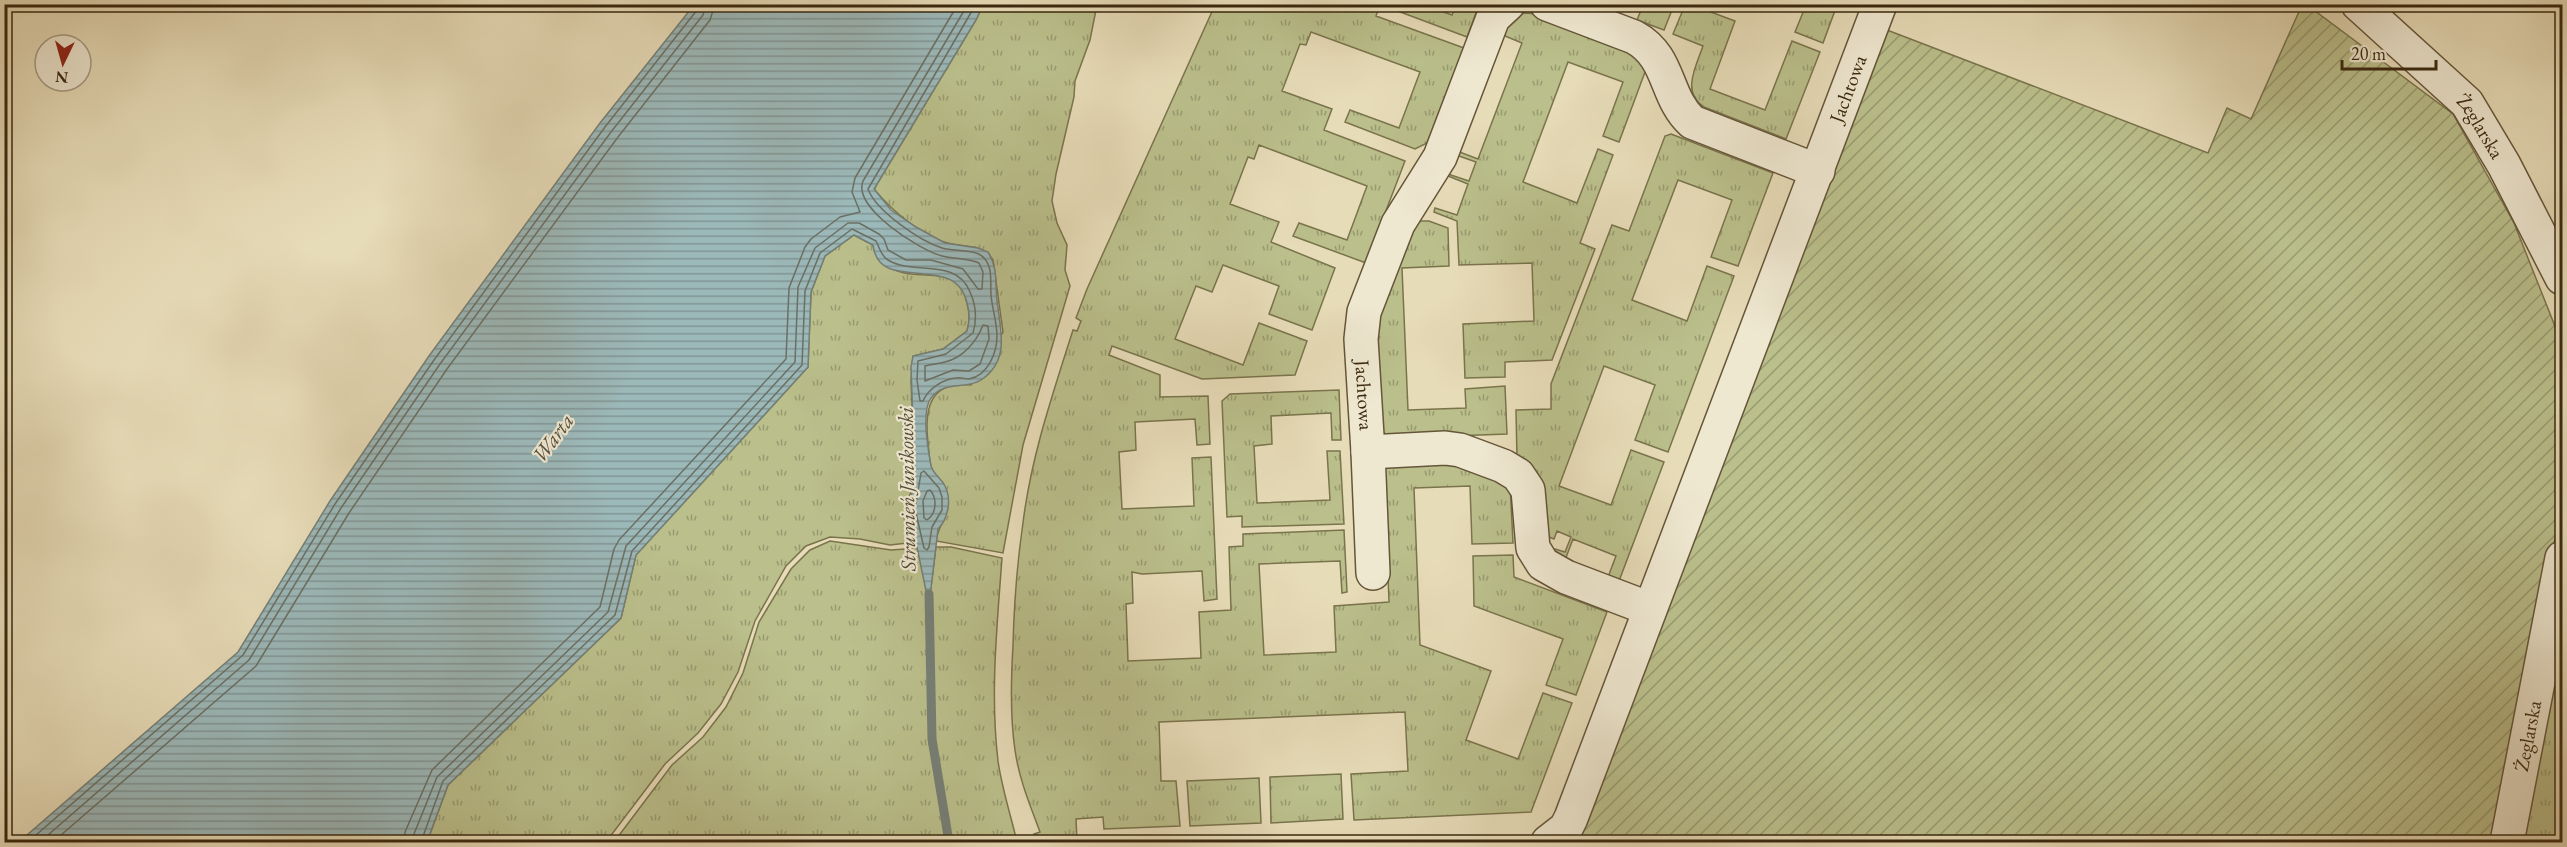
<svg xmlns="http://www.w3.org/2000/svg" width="2567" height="847" font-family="'EB Garamond',serif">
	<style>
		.grass { fill: url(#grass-tufts); stroke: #7a744d; stroke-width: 1.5 }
		.garden { fill: url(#garden-furrows); stroke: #7a744d; stroke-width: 1.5 }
		.water { fill: url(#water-rules); stroke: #757f76; stroke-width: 1.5 }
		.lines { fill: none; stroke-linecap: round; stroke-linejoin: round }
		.shore { stroke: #6b7064; stroke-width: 1.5 }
		.stream { stroke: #757f76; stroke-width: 9 }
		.minor-casing { stroke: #655539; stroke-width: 36 }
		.minor { stroke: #efe8d1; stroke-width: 33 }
		.labels { text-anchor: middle; stroke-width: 4.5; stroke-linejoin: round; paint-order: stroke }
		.street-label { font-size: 20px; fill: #3a280f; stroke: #efe8d1 }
		.water-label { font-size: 21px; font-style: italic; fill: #524c3a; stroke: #efe8d1 }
	</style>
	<defs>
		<pattern id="grass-tufts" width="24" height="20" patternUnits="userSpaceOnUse" patternTransform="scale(1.5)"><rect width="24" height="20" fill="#babf8b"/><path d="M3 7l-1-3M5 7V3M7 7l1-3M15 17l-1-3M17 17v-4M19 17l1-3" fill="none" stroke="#989b70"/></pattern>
		<pattern id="garden-furrows" width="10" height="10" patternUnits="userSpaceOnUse" patternTransform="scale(1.5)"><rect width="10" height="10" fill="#babf8b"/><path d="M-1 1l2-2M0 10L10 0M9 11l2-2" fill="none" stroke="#989b70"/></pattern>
		<pattern id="water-rules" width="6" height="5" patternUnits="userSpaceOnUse" patternTransform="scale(1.5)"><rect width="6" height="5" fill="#9cb9ba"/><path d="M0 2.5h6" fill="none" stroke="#809696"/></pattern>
	</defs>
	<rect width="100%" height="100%" fill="#e7dcb8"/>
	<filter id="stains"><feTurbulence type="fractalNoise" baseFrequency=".00333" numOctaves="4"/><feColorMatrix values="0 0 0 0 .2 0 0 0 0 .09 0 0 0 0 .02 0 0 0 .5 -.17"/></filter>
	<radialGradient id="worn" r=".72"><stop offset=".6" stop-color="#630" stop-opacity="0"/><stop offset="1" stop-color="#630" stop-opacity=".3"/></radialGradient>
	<!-- grass -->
	<g class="grass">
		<path d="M983,5H1097L1090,40L1075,81L1074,97L1056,174L1052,201L1057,223L1067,245L1065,270L1070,286L1023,445L1003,553L936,541C938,525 950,515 948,497C946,484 936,480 932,470C929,461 929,451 928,442C924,408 930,381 971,385L1003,332L993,260C981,241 959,249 941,241C914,229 893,212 874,189L976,20Z"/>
		<path d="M1215,5H1380L1376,16L1464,48L1427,143L1415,149L1345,122L1350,110L1399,128L1420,72L1311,32L1306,45L1300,44L1282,91L1332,109L1324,130L1405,161L1366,263L1293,236L1299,223L1347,240L1367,186L1259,145L1254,159L1248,157L1230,204L1279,222L1271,242L1335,268L1312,330L1269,314L1279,286L1223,265L1212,292L1196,286L1175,339L1243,365L1259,323L1307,341L1295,375L1202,379L1112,346L1109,355L1160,375V397L1208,396L1210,444L1197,445L1195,419L1135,422L1136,450L1119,452L1122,509L1194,506L1192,458L1211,457L1217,599L1204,601L1202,571L1142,574L1132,572L1133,603L1126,604L1128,661L1201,658L1199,612L1231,610L1229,547L1243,546V534L1344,530L1347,592L1342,593L1340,561L1259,564L1264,655L1336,652L1334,606L1389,602L1384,470L1387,465L1451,460L1510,483L1513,543L1472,544L1470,486L1414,488L1420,645L1491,671L1466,740L1518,759L1543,693L1572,703L1531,812L1354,820L1351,774L1408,771L1405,712L1159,722L1161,781H1176L1180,826L1104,829L1103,817L1076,819L1077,841L1147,838V842H1036L1034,834L1040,832C1030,805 1019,779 1015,750C1010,717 1011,679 1013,646C1014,605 1017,564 1023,523C1031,457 1053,393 1073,330L1077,331L1081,321L1076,318L1087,289Z"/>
		<path d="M1397,5H1424L1452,15L1456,5H1479L1467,37L1395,10Z"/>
		<path d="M1643,5H1674L1664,30L1637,20Z"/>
		<path d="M1685,5H1692L1735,21L1710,89L1765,110L1792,41L1820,52L1786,139L1704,107C1681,93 1696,66 1703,46L1673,34Z"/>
		<path d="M1806,5H1837L1823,43L1795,32Z"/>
		<path d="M1526,13L1536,14L1634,50L1648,64L1619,142L1603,136L1623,82L1568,62L1523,182L1577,203L1598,149L1613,155L1580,243L1595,249L1552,360L1505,362V377L1465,378L1463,324L1534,321L1532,263L1459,265L1457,221L1434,212L1435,208L1457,215L1468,184L1448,176V174L1469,181L1476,162L1456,155L1457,151L1478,159L1522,43L1500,34L1516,15Z"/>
		<path d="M1671,134L1773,173L1738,266L1711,257L1732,200L1678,180L1632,300L1687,321L1707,266L1734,276L1668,452L1635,440L1655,385L1604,366L1559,486L1611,505L1631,450L1664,462L1619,581L1608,577L1616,556L1573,539L1565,560L1554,556L1555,549L1565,552L1571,537L1557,531L1554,539L1544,535L1517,458L1516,410L1551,409V384L1612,225L1629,231L1665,136Z"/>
		<path d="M1420,221H1429L1448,228L1449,266L1402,268L1408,410L1466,408L1465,389L1505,386L1507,434L1397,438L1387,436L1381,429L1375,322L1409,228Z"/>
		<path d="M854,235L873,245C875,263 895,272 911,274C937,277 960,270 967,303C970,313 970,321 967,331L943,349L913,356L911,381L915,476C915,484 910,491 909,499C908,514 914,528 916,542L890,545L860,539L830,537L806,546L786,566L755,621L738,672L721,704L698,733L665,764L606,842H427L448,785L621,618L636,555L808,367L811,292L825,256Z"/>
		<path d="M1339,390L1341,440H1332L1331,413L1271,416L1272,444L1254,446L1257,503L1330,500L1327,451H1340L1344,524L1242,527V516L1227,517L1222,401L1230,394Z"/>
		<path d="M830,541L891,550L918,548L929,603L936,547H951L1002,558C997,626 990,694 998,761C1002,789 1011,816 1017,842H614L672,765L703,737L726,707L743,673L759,622L791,569L810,550Z"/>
		<path d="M1513,555L1514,577L1607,612L1576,695L1546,685L1563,639L1474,606L1473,556Z"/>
		<path d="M2562,599V842H2522Z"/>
		<path d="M1341,774L1343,819L1271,823L1270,777Z"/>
		<path d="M1259,778L1261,823L1190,826L1187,781Z"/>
	</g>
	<!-- garden -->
	<path class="garden" d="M2302,5H2307L2453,114L2514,223L2562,344V504L2494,842H1579L1887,30L2208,153L2227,108L2251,119Z"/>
	<!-- water -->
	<path class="water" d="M694,5H983L976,20L874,189L891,210L916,227L945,243L978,248L988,252C998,268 995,282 997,300C1000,329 1011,360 981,380C966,390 944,380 931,398C921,412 928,449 931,466C934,475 941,478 945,486C952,500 948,519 938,529L929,605L909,509L915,476L911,367L913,356L943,349L967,331C970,321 970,313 967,303C955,250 879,296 873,245L854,235L825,256L811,292L808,367L636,555L621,618L448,785L427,842H19L238,652L330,501L429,356L600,123Z"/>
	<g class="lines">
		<!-- shore -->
		<g class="shore">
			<path d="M983,325L988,326L989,339L980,364L969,371L953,370L925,381V366C932,364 938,364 945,362C963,358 977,341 983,325Z"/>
			<path d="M924,471L939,488L942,497V510L932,527L929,547L927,550L924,548L915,509L921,473Z"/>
			<path d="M927,491L930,490C938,499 936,514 927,520L924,518L923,501Z"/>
			<path d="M28,842L243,655L335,504L434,360L605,127L697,10L698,4"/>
			<path d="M40,842L249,660L341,508L440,364L611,132L703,15L706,4"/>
			<path d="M53,842L256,666L349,513L447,369L618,137L710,20L715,4"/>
			<path d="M404,842L405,832L432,770L600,607L614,549L619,540L786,359L789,288L805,247L811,239L840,217L860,212L852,192L855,178L958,4"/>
			<path d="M413,842L414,834L437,777L608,612L626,546L795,362L798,287L815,248L848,223H859L879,234L884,239L888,250L906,260H931L963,269L978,289H982L983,272L979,263C967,258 954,259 942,256C920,250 852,208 863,181L968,4"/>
			<path d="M421,842L443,781L615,615L632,551L802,365L805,291L820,253L852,229L876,241C880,248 880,255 888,260C914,276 956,257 970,292C976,305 977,319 973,333L946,354L918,361L917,380L920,401H923C928,389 943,379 956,378C960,377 965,379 969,379C988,376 997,352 997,336C997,322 992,308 991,295C990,283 993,269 985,259C977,248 954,252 942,248C920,241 876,211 868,189L976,4"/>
		</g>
		<!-- stream -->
		<path class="stream" d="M929,594L932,739L949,842"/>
		<defs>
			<g id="minor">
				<path id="s1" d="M1508,4L1493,18L1440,157L1398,224L1364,312L1361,339L1368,452L1445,448L1460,450L1503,466L1518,475L1528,490L1533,548L1543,564L1566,577L1650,609"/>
				<path d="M1547,4L1634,37C1671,57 1664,96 1692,122L1818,171"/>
				<path id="s2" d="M2358,4L2467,103L2504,165L2562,278"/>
				<path d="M1368,452L1373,573"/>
				<path id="s3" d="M1548,842L1566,828L1571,818L1880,4"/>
				<path id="s4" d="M2507,842L2562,558"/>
			</g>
		</defs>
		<!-- minor casing -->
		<use href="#minor" class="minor-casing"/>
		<!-- minor -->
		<use href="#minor" class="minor"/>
	</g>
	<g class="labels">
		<!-- street labels -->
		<g class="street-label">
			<text dy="7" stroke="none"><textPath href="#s3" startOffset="814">Jachtowa</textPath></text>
			<text dy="7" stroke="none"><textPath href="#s2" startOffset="174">Żeglarska</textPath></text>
			<text dy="7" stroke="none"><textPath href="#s1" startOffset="426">Jachtowa</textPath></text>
			<text dy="7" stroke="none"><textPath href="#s4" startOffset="108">Żeglarska</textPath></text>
		</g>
		<!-- water labels -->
		<g class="water-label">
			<text transform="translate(553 438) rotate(-54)" y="7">Warta</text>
			<text transform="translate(907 489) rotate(-91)" y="7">Strumień Junikowski</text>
		</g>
	</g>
	<!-- margin -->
	<rect width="2567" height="847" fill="none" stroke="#e7dcb8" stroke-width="24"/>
	<rect x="6" y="6" width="2555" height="835" fill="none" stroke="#3a280f" stroke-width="3"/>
	<rect x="12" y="12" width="2543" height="823" fill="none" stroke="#3a280f" stroke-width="1.5"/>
	<!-- north arrow -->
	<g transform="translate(63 63) rotate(185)"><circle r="28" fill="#efe8d1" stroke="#a79b83" stroke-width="1.5"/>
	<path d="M0-4.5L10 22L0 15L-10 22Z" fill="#8f2418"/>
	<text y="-9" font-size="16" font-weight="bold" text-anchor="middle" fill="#3a280f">N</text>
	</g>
	<!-- scale -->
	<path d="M2342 60v9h94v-9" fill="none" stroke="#3a280f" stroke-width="3"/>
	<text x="2351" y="60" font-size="18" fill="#3a280f" stroke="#efe8d1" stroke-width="4.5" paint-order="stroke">20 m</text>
	<rect width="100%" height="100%" filter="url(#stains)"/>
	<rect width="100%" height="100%" fill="url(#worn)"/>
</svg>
